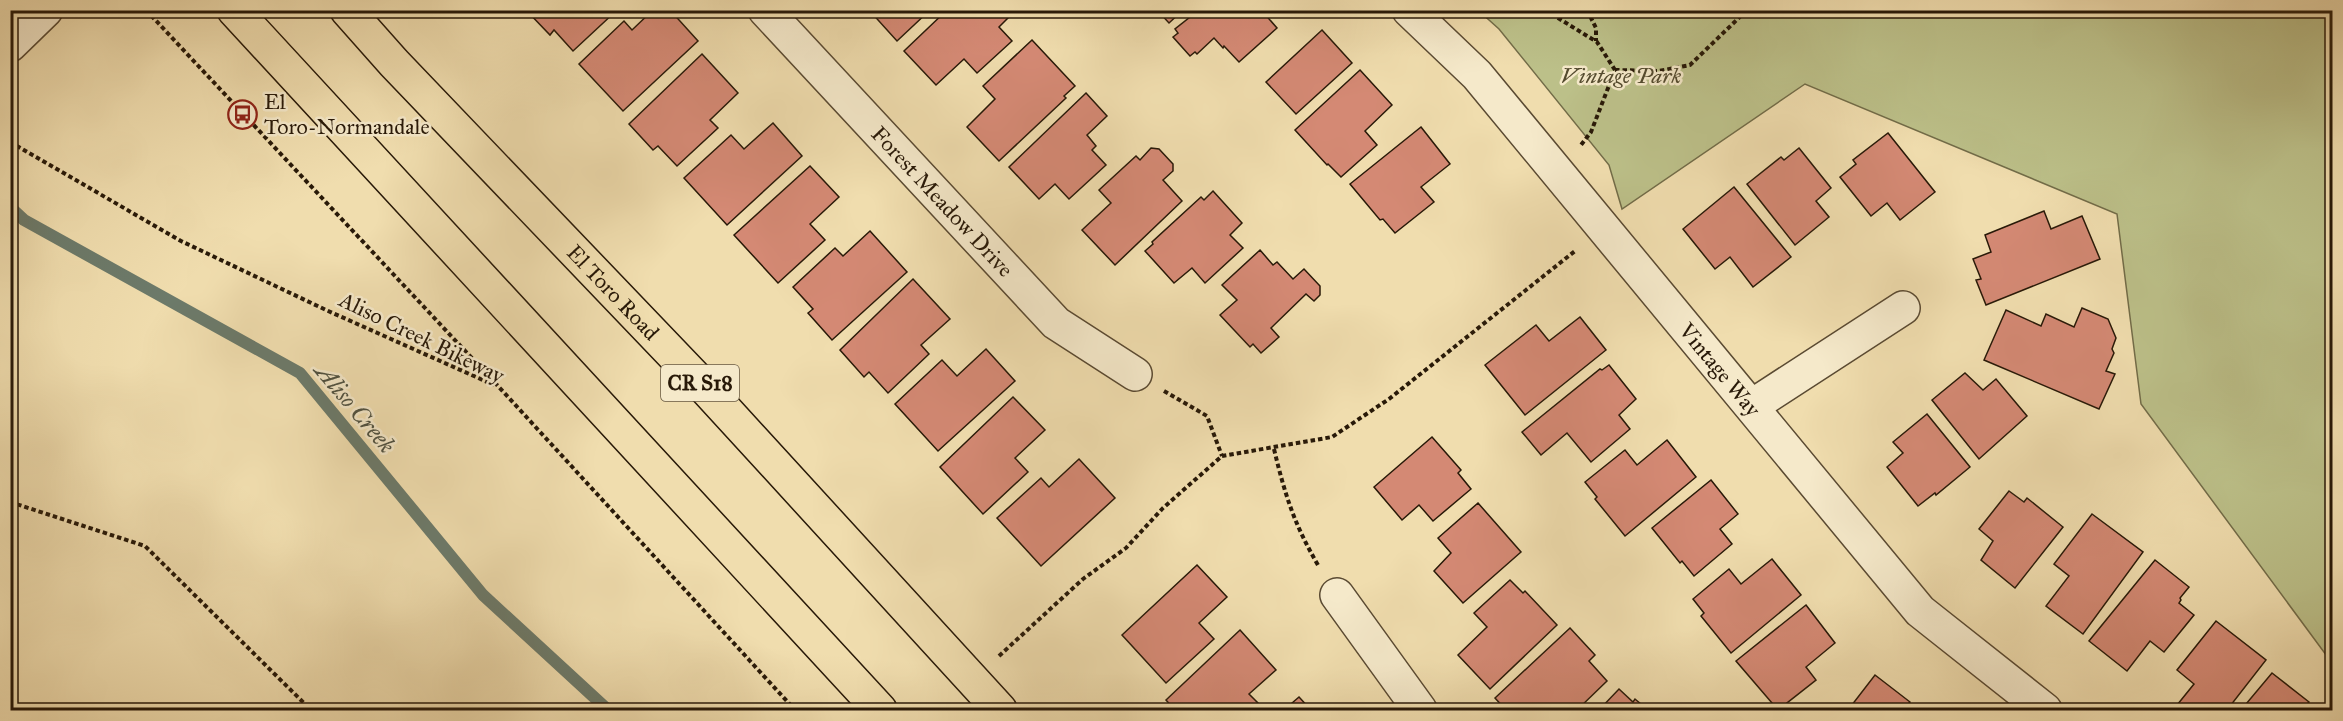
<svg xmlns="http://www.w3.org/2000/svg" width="2343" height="721" font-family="'IM FELL Great Primer',serif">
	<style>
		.green { fill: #bcc089; stroke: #726c48; stroke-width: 1.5 }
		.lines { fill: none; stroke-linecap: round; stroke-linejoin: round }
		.stream { stroke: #6c7a6a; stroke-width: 12 }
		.building { fill: #d48974; stroke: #281908; stroke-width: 1.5 }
		.minor-casing { stroke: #5a4a32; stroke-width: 36 }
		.tertiary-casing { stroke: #5a4a32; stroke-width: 36 }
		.primary-casing { stroke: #281908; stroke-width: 36 }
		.path { stroke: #281908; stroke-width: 4; stroke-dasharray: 4.5 3; stroke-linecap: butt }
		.minor { stroke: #f5e9ca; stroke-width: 33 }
		.tertiary { stroke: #f5e9ca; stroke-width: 33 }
		.primary { stroke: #f0ddae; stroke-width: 33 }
		.labels { text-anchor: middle; stroke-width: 5; stroke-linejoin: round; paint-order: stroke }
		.shield { fill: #f5e9ca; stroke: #665742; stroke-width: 1.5 }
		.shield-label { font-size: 21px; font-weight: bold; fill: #281908 }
		.park-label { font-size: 22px; font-style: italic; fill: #544b2f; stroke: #f5e9ca }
		.poi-label { font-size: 22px; fill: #281908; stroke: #f5e9ca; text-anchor: start }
		.street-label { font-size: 22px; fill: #281908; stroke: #f5e9ca }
		.water-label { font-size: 24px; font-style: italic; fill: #505241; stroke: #f5e9ca }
	</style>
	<rect width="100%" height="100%" fill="#f0ddae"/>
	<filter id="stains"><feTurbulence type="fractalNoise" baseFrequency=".00333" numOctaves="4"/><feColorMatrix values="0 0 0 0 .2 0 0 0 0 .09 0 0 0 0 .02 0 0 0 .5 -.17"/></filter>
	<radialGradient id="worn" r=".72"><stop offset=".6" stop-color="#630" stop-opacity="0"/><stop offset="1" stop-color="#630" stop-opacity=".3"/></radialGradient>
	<!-- green -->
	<path class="green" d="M1479,11H2332V663L2141,404L2117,214L1805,84L1622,209L1609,165L1499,29Z"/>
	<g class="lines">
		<!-- stream -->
		<path class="stream" d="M10,207L24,220L300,373L483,595L608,710"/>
	</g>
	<!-- building -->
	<g class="building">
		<path d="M526,10H615L616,11L573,51L554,30L550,35Z"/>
		<path d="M653,10H658L663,16L670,10L698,41L623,111L579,64L624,21L632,30Z"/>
		<path d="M869,10H930L897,41Z"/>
		<path d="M947,10H1003L1009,17L999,27L1012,41L977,73L964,59L936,85L904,51Z"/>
		<path d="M1157,10H1183L1169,23Z"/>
		<path d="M1199,10H1264L1263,12L1277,28L1239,62L1224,46L1223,48L1214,38L1197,54L1195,52L1190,56L1173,37L1178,33L1175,29Z"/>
		<path d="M1322,30L1352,63L1296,114L1266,82Z"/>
		<path d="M1032,40L1075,86L1064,96L1066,98L999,161L967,127L995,99L983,86Z"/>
		<path d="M702,54L738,93L710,120L718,128L677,166L658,146L653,150L629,124Z"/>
		<path d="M1360,70L1392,105L1365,131L1377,145L1341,177L1328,164L1327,165L1295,130Z"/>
		<path d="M1086,93L1107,116L1087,135L1096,146L1092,150L1106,165L1069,199L1055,184L1039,199L1009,167Z"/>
		<path d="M773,123L802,156L727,225L684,178L731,135L744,149Z"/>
		<path d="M1421,127L1450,164L1421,187L1434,202L1395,233L1383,219L1380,220L1350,184Z"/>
		<path d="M1888,133L1935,192L1900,220L1887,203L1871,216L1840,177L1856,164L1853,160Z"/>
		<path d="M1151,148L1159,149L1173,164V171L1163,180L1182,201L1115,265L1082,230L1111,203L1099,190L1136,156L1140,160Z"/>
		<path d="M1799,148L1831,188L1816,201L1829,217L1795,245L1747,184L1781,157L1784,160Z"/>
		<path d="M810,166L839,197L810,224L825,240L778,283L734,235Z"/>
		<path d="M1734,187L1791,257L1753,287L1730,257L1715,269L1683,229Z"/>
		<path d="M1213,191L1242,223L1230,235L1243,248L1205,283L1192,268L1174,283L1145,251L1153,244L1152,242L1201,197L1204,200Z"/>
		<path d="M2044,211L2051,229L2082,216L2100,259L1986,305L1976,280L1981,279L1973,259L1991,252L1985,235Z"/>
		<path d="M870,231L907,272L832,340L808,313L813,309L793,287L835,248L843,256Z"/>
		<path d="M1260,250L1273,265L1277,262L1293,279L1304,269L1320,286V295L1314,301L1306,294L1271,328L1279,337L1261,353L1253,344L1250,347L1220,315L1237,300L1222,285Z"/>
		<path d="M913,279L950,319L921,345L929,354L888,393L869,372L864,377L840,350Z"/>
		<path d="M2082,308L2108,319L2116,338L2112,349L2114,353L2106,371L2115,374L2099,409L1984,360L2006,310L2041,326L2046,314L2074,327Z"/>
		<path d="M1580,317L1606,350L1525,415L1485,365L1536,325L1549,341Z"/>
		<path d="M986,349L1015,381L938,451L895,404L942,360L957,376Z"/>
		<path d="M1609,365L1636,399L1619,415L1630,429L1591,462L1567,433L1541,455L1522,432L1600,369L1602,370Z"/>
		<path d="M1965,373L1983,390L1996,379L2027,416L1979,459L1932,400Z"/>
		<path d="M1013,397L1045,430L1015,458L1028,472L983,514L940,467Z"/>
		<path d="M1927,414L1970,467L1936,495L1935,493L1918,506L1887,467L1903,453L1893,442Z"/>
		<path d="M1432,437L1461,470L1458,473L1471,489L1433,521L1419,505L1402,520L1374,487Z"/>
		<path d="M1667,440L1696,477L1625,536L1595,499L1597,497L1585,482L1625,450L1637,465Z"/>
		<path d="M1079,459L1115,498L1041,566L997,518L1041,478L1049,487Z"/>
		<path d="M1711,480L1738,514L1720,529L1732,544L1694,576L1682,561L1680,563L1652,528Z"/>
		<path d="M2009,491L2024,502L2027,498L2063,527L2015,588L1981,560L1993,541L1979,529Z"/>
		<path d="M1478,503L1521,552L1463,603L1434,571L1451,553L1438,538Z"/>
		<path d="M2092,514L2143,552L2083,634L2046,606L2069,576L2054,564Z"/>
		<path d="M1772,559L1801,595L1731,653L1701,616L1704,613L1693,599L1729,569L1741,584Z"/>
		<path d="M2155,560L2189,587L2180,598L2181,600L2179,603L2194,615L2164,652L2150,641L2127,671L2089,641Z"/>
		<path d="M1197,565L1227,597L1199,623L1214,639L1166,683L1122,635Z"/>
		<path d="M1510,580L1523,593L1525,591L1557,625L1490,689L1458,655L1487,627L1474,613Z"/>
		<path d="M1806,605L1835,643L1806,667L1816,680L1778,710L1736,661Z"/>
		<path d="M2216,621L2266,660L2227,710H2173L2194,684L2177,670Z"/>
		<path d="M1570,628L1595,655L1589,661L1607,681L1577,710H1506L1495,698Z"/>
		<path d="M1240,630L1276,670L1249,694L1258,703L1250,710H1175L1166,700Z"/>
		<path d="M2272,673L2309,702L2305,706L2312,710H2241Z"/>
		<path d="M1875,675L1910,702L1903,710H1848Z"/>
		<path d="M1619,689L1633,702L1635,699L1648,710H1599Z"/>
		<path d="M1299,697L1311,710H1284Z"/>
	</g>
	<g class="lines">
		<defs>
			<g id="minor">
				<path id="s1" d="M765,10L1056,323L1135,374"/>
				<path id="s2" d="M1409,10L1477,75L1920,611L2045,710"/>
				<path d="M1752,406L1903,308"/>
				<path d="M1337,595L1420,710"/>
			</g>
			<path id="tertiary" d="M10,45L46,10"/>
			<g id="primary">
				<path d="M234,10L880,710"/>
				<path id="s3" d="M347,10L394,63L709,392L1000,710"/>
			</g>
		</defs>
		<!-- minor casing -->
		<use href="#minor" class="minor-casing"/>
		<!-- tertiary casing -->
		<use href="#tertiary" class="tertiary-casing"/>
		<!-- primary casing -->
		<use href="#primary" class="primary-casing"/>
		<!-- path -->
		<g class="path">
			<path d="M146,10L498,386L795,710"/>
			<path d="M1545,10L1597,42L1615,70L1591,132L1581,145"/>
			<path d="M1587,10L1596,28V41"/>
			<path d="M1615,70L1659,71L1690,65L1747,10"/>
			<path d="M10,142L181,241L326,310L494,385"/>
			<path d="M1164,391L1207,416L1222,456"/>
			<path d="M1274,449C1285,495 1294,524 1318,565"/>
			<path d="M10,502L145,546L311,710"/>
			<path d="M999,656L1083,579L1126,548L1163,508L1222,456L1332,437L1389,399L1575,251"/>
		</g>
		<!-- minor -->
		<use href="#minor" class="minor"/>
		<!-- tertiary -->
		<use href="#tertiary" class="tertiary"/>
		<!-- primary -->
		<use href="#primary" class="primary"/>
	</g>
	<!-- icons -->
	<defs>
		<symbol id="bus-ring" viewBox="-11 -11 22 22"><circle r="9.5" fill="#f5e9ca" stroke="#8f2418" stroke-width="1.5"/><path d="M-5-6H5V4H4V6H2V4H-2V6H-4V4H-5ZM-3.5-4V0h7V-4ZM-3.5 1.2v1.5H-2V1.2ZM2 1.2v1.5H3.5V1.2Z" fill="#8f2418"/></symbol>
	</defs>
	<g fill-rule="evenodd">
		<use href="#bus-ring" x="226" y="98" width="33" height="33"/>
	</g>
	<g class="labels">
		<!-- shield labels -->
		<rect class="shield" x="661" y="365" width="78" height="36" rx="4.5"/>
		<g class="shield-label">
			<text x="700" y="390">CR S18</text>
		</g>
		<!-- park labels -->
		<g class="park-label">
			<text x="1621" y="83">Vintage Park</text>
		</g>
		<!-- poi labels -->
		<g class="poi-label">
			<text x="264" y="109">El<tspan x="264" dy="25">Toro-Normandale</tspan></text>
		</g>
		<!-- street labels -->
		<g class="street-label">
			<text dy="8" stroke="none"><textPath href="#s1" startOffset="261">Forest Meadow Drive</textPath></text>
			<text dy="8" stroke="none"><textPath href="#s3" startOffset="388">El Toro Road</textPath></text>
			<text transform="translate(422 337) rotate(26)" y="8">Aliso Creek Bikeway</text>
			<text dy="8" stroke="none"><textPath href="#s2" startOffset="476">Vintage Way</textPath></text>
		</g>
		<!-- water labels -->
		<g class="water-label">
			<text transform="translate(355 408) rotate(50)" y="8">Aliso Creek</text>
		</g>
	</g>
	<!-- margin -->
	<rect width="2343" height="721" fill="none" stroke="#f0ddae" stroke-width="36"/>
	<rect x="12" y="12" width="2319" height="697" fill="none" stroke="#281908" stroke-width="3"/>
	<rect x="18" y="18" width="2307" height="685" fill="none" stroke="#281908" stroke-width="1.5"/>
	<rect width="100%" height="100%" filter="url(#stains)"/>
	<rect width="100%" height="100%" fill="url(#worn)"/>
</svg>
